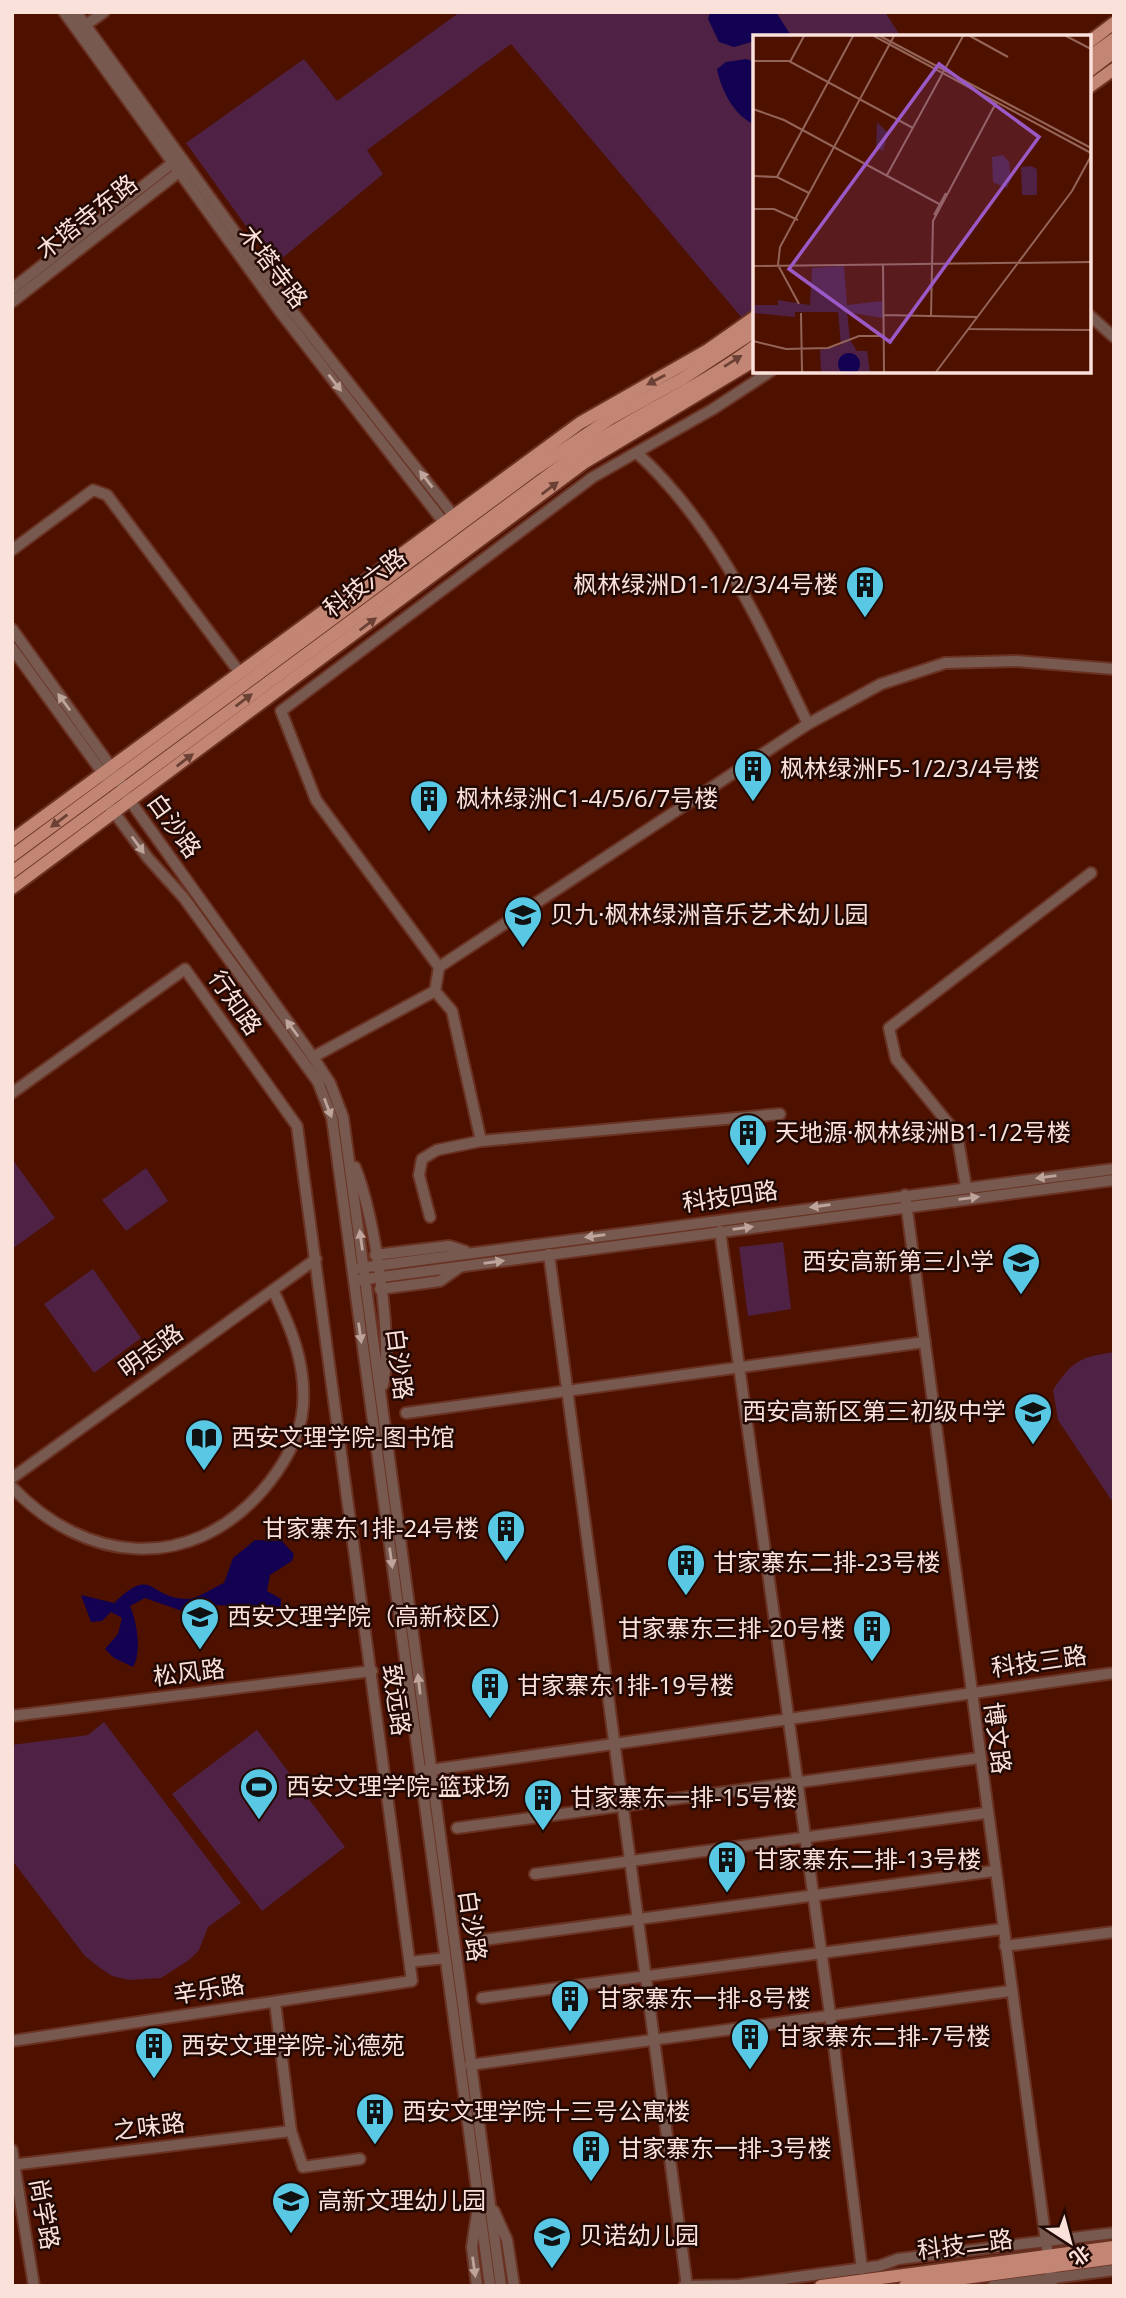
<svg xmlns="http://www.w3.org/2000/svg" width="1126" height="2298" font-family="'Noto Sans','Noto Sans SC',sans-serif">
	<style>
		.green { fill: #4f2245 }
		.water { fill: #120251 }
		.lines { fill: none; stroke-linecap: round; stroke-linejoin: round }
		.minor-casing { stroke: #6a3223; stroke-width: 14 }
		.major-casing { stroke: #6a3223; stroke-width: 16 }
		.minor { stroke: #775950; stroke-width: 10 }
		.major { stroke: #c48674; stroke-width: 12 }
		.oneway { fill: #6b4136 }
		.oneway2 { fill: #bfa49c }
		.labels { text-anchor: middle; stroke-width: 5; stroke-linejoin: round; paint-order: stroke }
		.street-label { font-size: 24px; fill: #fae1da; stroke: #230903 }
		.poi-label { font-size: 24px; fill: #fae1da; stroke: #230903; text-anchor: start }
		.inset-road { fill: none; stroke: #936457; stroke-width: 2 }
		.view { fill: #9b59c6; fill-opacity: 0.15; stroke: #9b59c6; stroke-width: 3.5 }
		.inset-edge { fill: none; stroke: #fae1da; stroke-width: 3.5 }
	</style>
	<rect width="100%" height="100%" fill="#4e1100"/>
	<!-- green -->
	<g class="green">
		<path d="M460,12H885L901,37H755V309L742,318L511,44L367,150L383,174L274,265L186,143L304,59L337,101Z"/>
		<path d="M12,1159L55,1218L12,1249Z"/>
		<path d="M146,1168L168,1201L126,1231L102,1200Z"/>
		<path d="M783,1242L791,1309L748,1316L739,1247Z"/>
		<path d="M93,1269L141,1338L94,1373L44,1304Z"/>
		<path d="M1114,1352V1504L1058,1420L1053,1390C1072,1361 1080,1357 1114,1352Z"/>
		<path d="M104,1722L241,1903L208,1927L199,1950L189,1960L161,1978L129,1980L112,1976L100,1968L85,1956L12,1860V1745L88,1735Z"/>
		<path d="M257,1730L345,1847L262,1911L172,1794Z"/>
	</g>
	<!-- water -->
	<g class="water">
		<path d="M710,12H776L792,37H755V41L734,47L719,42L708,19Z"/>
		<path d="M746,59L755,62V125C734,116 721,90 717,69L726,62Z"/>
		<path d="M255,1540L282,1541L294,1554L292,1561L270,1575L267,1591L281,1599V1615L265,1607L254,1613L242,1606L212,1605L185,1612L145,1598L130,1606C137,1622 142,1652 133,1667L114,1658L105,1649L118,1634L122,1618L111,1612L102,1621L91,1622L81,1595L114,1603C154,1564 147,1599 188,1599C197,1599 214,1587 224,1583L233,1558Z"/>
	</g>
	<g class="lines">
		<defs>
			<g id="minor">
				<path d="M64,12L281,313L449,529"/>
				<path d="M76,12L289,307L457,520"/>
				<path d="M80,29L104,12"/>
				<path d="M12,289L175,161"/>
				<path d="M12,302L184,168"/>
				<path d="M1089,315L1114,337"/>
				<path d="M637,453C717,526 762,628 808,724"/>
				<path d="M12,550L93,490L107,495L240,673"/>
				<path d="M12,629L119,778L123,791L313,1057L330,1083L343,1117L501,2286"/>
				<path d="M12,648L107,779"/>
				<path d="M110,807L148,858L184,898L318,1082L332,1118L490,2286"/>
				<path d="M439,967L316,800L281,711L593,477L713,409L771,371"/>
				<path d="M435,991L452,1011L481,1141"/>
				<path d="M313,1057L435,991L439,967L808,724L881,684L945,663L1016,661L1114,669"/>
				<path d="M12,1093L185,969L297,1126L412,1981L12,2041"/>
				<path d="M355,1167C374,1212 393,1337 383,1385"/>
				<path d="M966,1187L957,1134L896,1059L889,1028L1091,873"/>
				<path d="M905,1195L1052,2286"/>
				<path d="M430,1217L419,1175L422,1159L437,1150L481,1141L780,1114"/>
				<path d="M720,1231L830,2014L862,2269"/>
				<path d="M549,1254L687,2286"/>
				<path d="M375,1255L449,1246L465,1251"/>
				<path d="M360,1268L1114,1169"/>
				<path d="M359,1280L1114,1180"/>
				<path d="M380,1289L440,1281L460,1267"/>
				<path d="M406,1413L925,1342"/>
				<path d="M12,1478L316,1259"/>
				<path d="M12,1487C84,1563 189,1574 262,1491C282,1468 301,1437 303,1406C306,1363 291,1328 273,1290"/>
				<path d="M12,1716L372,1671"/>
				<path d="M423,1771L1114,1673"/>
				<path d="M457,1828L979,1758"/>
				<path d="M535,1874L986,1813"/>
				<path d="M476,1941L994,1871"/>
				<path d="M1005,1946L1114,1932"/>
				<path d="M410,1962L445,1958"/>
				<path d="M482,1998L1002,1929"/>
				<path d="M275,2002L291,2131L303,2167L360,2159"/>
				<path d="M470,2065L1010,1991"/>
				<path d="M12,2150L34,2286"/>
				<path d="M12,2165L291,2131"/>
				<path d="M494,2211L507,2240L514,2286"/>
				<path d="M477,2213L472,2247L477,2286"/>
				<path d="M684,2286L739,2285L879,2266L898,2259L1114,2233"/>
				<path d="M993,2286L1114,2270"/>
			</g>
			<g id="major">
				<path d="M1089,42L1114,23"/>
				<path d="M1089,57L1114,39"/>
				<path d="M1089,71L1114,52"/>
				<path d="M1089,87L1114,69"/>
				<path d="M12,840L580,423L708,350L755,317"/>
				<path d="M12,856L535,469L611,418L682,379L755,331"/>
				<path d="M12,872L577,454C635,415 699,388 755,346"/>
				<path d="M12,888L585,462L755,360"/>
				<path d="M821,2286L1114,2247"/>
				<path d="M905,2286L1114,2258"/>
			</g>
		</defs>
		<!-- minor casing -->
		<use href="#minor" class="minor-casing"/>
		<!-- major casing -->
		<use href="#major" class="major-casing"/>
		<!-- minor -->
		<use href="#minor" class="minor"/>
		<!-- major -->
		<use href="#major" class="major"/>
	</g>
	<!-- one-way arrows -->
	<defs><path id="oneway-solid" d="M-6-.8H1V-3.2L6.5 0L1 3.2V.8H-6Z" transform="scale(1.75)"/></defs>
	<g class="oneway">
		<use href="#oneway-solid" transform="translate(733 361) rotate(-32)"/>
		<use href="#oneway-solid" transform="translate(656 380) rotate(152)"/>
		<use href="#oneway-solid" transform="translate(550 488) rotate(-37)"/>
		<use href="#oneway-solid" transform="translate(368 624) rotate(-37)"/>
		<use href="#oneway-solid" transform="translate(244 700) rotate(-37)"/>
		<use href="#oneway-solid" transform="translate(185 760) rotate(-37)"/>
		<use href="#oneway-solid" transform="translate(59 821) rotate(143)"/>
	</g>
	<g class="oneway2">
		<use href="#oneway-solid" transform="translate(335 383) rotate(52)"/>
		<use href="#oneway-solid" transform="translate(426 479) rotate(-128)"/>
		<use href="#oneway-solid" transform="translate(64 702) rotate(-126)"/>
		<use href="#oneway-solid" transform="translate(138 845) rotate(54)"/>
		<use href="#oneway-solid" transform="translate(292 1028) rotate(-126)"/>
		<use href="#oneway-solid" transform="translate(328 1108) rotate(69)"/>
		<use href="#oneway-solid" transform="translate(1046 1177) rotate(173)"/>
		<use href="#oneway-solid" transform="translate(969 1198) rotate(-7)"/>
		<use href="#oneway-solid" transform="translate(820 1206) rotate(172)"/>
		<use href="#oneway-solid" transform="translate(743 1228) rotate(-8)"/>
		<use href="#oneway-solid" transform="translate(595 1236) rotate(172)"/>
		<use href="#oneway-solid" transform="translate(361 1240) rotate(-98)"/>
		<use href="#oneway-solid" transform="translate(494 1262) rotate(-8)"/>
		<use href="#oneway-solid" transform="translate(360 1333) rotate(82)"/>
		<use href="#oneway-solid" transform="translate(391 1558) rotate(82)"/>
		<use href="#oneway-solid" transform="translate(419 1684) rotate(-97)"/>
		<use href="#oneway-solid" transform="translate(474 2267) rotate(82)"/>
	</g>
	<!-- icons -->
	<defs>
		<symbol id="building-pin" viewBox="-11 -11 22 30"><path d="M0 17L-7.5 6A9.5 9.5 0 1 1 7.5 6Z" fill="#59c8e4" stroke="#230903"/><path d="M-4-6H4V6H1V3H-1V6H-4ZM-2.5-4.3h1.7v1.8h-1.7ZM.8-4.3h1.7v1.8H.8ZM-2.5-1h1.7V.8h-1.7ZM.8-1h1.7V.8H.8Z" fill="#111"/></symbol>
		<symbol id="school-pin" viewBox="-11 -11 22 30"><path d="M0 17L-7.5 6A9.5 9.5 0 1 1 7.5 6Z" fill="#59c8e4" stroke="#230903"/><path d="M0-5L7-2L0 1L-7-2ZM-4 1L0 2.5L4 1V4Q0 6-4 4Z" fill="#111"/></symbol>
		<symbol id="library-pin" viewBox="-11 -11 22 30"><path d="M0 17L-7.5 6A9.5 9.5 0 1 1 7.5 6Z" fill="#59c8e4" stroke="#230903"/><path d="M-6-4Q-3-5.5-.7-3.5V5Q-3 3-6 4ZM6-4Q3-5.5 .7-3.5V5Q3 3 6 4Z" fill="#111"/></symbol>
		<symbol id="university-pin" viewBox="-11 -11 22 30"><path d="M0 17L-7.5 6A9.5 9.5 0 1 1 7.5 6Z" fill="#59c8e4" stroke="#230903"/><path d="M0-5L7-2L0 1L-7-2ZM-4 1L0 2.5L4 1V4Q0 6-4 4Z" fill="#111"/></symbol>
		<symbol id="stadium-pin" viewBox="-11 -11 22 30"><path d="M0 17L-7.5 6A9.5 9.5 0 1 1 7.5 6Z" fill="#59c8e4" stroke="#230903"/><path d="M0-5a6.5 5 0 1 0 0 10a6.5 5 0 1 0 0-10ZM-3.5-1.8h7v3.6h-7Z" fill="#111"/></symbol>
	</defs>
	<g fill-rule="evenodd">
		<use href="#building-pin" x="843" y="563" width="44" height="60"/>
		<use href="#building-pin" x="731" y="747" width="44" height="60"/>
		<use href="#building-pin" x="407" y="777" width="44" height="60"/>
		<use href="#school-pin" x="501" y="893" width="44" height="60"/>
		<use href="#building-pin" x="726" y="1111" width="44" height="60"/>
		<use href="#school-pin" x="999" y="1240" width="44" height="60"/>
		<use href="#school-pin" x="1011" y="1390" width="44" height="60"/>
		<use href="#library-pin" x="182" y="1416" width="44" height="60"/>
		<use href="#building-pin" x="484" y="1507" width="44" height="60"/>
		<use href="#building-pin" x="664" y="1541" width="44" height="60"/>
		<use href="#university-pin" x="178" y="1595" width="44" height="60"/>
		<use href="#building-pin" x="850" y="1607" width="44" height="60"/>
		<use href="#building-pin" x="468" y="1664" width="44" height="60"/>
		<use href="#stadium-pin" x="237" y="1765" width="44" height="60"/>
		<use href="#building-pin" x="521" y="1776" width="44" height="60"/>
		<use href="#building-pin" x="705" y="1838" width="44" height="60"/>
		<use href="#building-pin" x="548" y="1977" width="44" height="60"/>
		<use href="#building-pin" x="728" y="2015" width="44" height="60"/>
		<use href="#building-pin" x="132" y="2024" width="44" height="60"/>
		<use href="#building-pin" x="353" y="2090" width="44" height="60"/>
		<use href="#building-pin" x="569" y="2127" width="44" height="60"/>
		<use href="#school-pin" x="269" y="2179" width="44" height="60"/>
		<use href="#school-pin" x="530" y="2214" width="44" height="60"/>
	</g>
	<g class="labels">
		<!-- street labels -->
		<g class="street-label">
			<text transform="translate(87 217) rotate(-38)" y="8">木塔寺东路</text>
			<text transform="translate(273 267) rotate(53)" y="8">木塔寺路</text>
			<text transform="translate(365 583) rotate(-37)" y="8">科技六路</text>
			<text transform="translate(174 826) rotate(54)" y="8">白沙路</text>
			<text transform="translate(235 1003) rotate(55)" y="8">行知路</text>
			<text transform="translate(730 1197) rotate(-8)" y="8">科技四路</text>
			<text transform="translate(151 1351) rotate(-36)" y="8">明志路</text>
			<text transform="translate(399 1364) rotate(83)" y="8">白沙路</text>
			<text transform="translate(1039 1662) rotate(-8)" y="8">科技三路</text>
			<text transform="translate(189 1673) rotate(-7)" y="8">松风路</text>
			<text transform="translate(396 1700) rotate(82)" y="8">致远路</text>
			<text transform="translate(997 1738) rotate(83)" y="8">博文路</text>
			<text transform="translate(472 1926) rotate(82)" y="8">白沙路</text>
			<text transform="translate(209 1990) rotate(-9)" y="8">辛乐路</text>
			<text transform="translate(149 2127) rotate(-7)" y="8">之味路</text>
			<text transform="translate(44 2214) rotate(80)" y="8">尚学路</text>
			<text transform="translate(965 2245) rotate(-7)" y="8">科技二路</text>
		</g>
		<!-- poi labels -->
		<g class="poi-label">
			<text x="838" y="593" text-anchor="end">枫林绿洲D1-1/2/3/4号楼</text>
			<text x="780" y="777">枫林绿洲F5-1/2/3/4号楼</text>
			<text x="456" y="807">枫林绿洲C1-4/5/6/7号楼</text>
			<text x="550" y="923">贝九·枫林绿洲音乐艺术幼儿园</text>
			<text x="775" y="1141">天地源·枫林绿洲B1-1/2号楼</text>
			<text x="994" y="1270" text-anchor="end">西安高新第三小学</text>
			<text x="1006" y="1420" text-anchor="end">西安高新区第三初级中学</text>
			<text x="231" y="1446">西安文理学院-图书馆</text>
			<text x="479" y="1537" text-anchor="end">甘家寨东1排-24号楼</text>
			<text x="713" y="1571">甘家寨东二排-23号楼</text>
			<text x="227" y="1625">西安文理学院（高新校区）</text>
			<text x="845" y="1637" text-anchor="end">甘家寨东三排-20号楼</text>
			<text x="517" y="1694">甘家寨东1排-19号楼</text>
			<text x="286" y="1795">西安文理学院-篮球场</text>
			<text x="570" y="1806">甘家寨东一排-15号楼</text>
			<text x="754" y="1868">甘家寨东二排-13号楼</text>
			<text x="597" y="2007">甘家寨东一排-8号楼</text>
			<text x="777" y="2045">甘家寨东二排-7号楼</text>
			<text x="181" y="2054">西安文理学院-沁德苑</text>
			<text x="402" y="2120">西安文理学院十三号公寓楼</text>
			<text x="618" y="2157">甘家寨东一排-3号楼</text>
			<text x="318" y="2209">高新文理幼儿园</text>
			<text x="579" y="2244">贝诺幼儿园</text>
		</g>
	</g>
	<!-- overview -->
	<g transform="translate(753 35)">
		<rect width="338" height="338" fill="#4e1100"/>
		<path d="M124,87L135,98L130,116L123,113ZM250,120L256,127L258,144L254,153L240,147L239,122ZM278,131L284,134V160H269L268,132ZM91,231L94,270L130,266V283L94,277L97,305L104,316H114L117,337H68L67,315L88,310L85,277H42V282L0,278V270H25V265L57,270L59,233Z" fill="#4f2245"/>
		<path d="M85 329a11 11 0 1 1 22 0a11 11 0 1 1-22 0Z" fill="#120251"/>
		<path class="inset-road" d="M121,1L338,118M127,1L338,113M217,1L255,22M313,1L338,14M0,26H36L160,93M37,27L51,1M0,74L31,85L188,170M134,140L210,1M0,141L24,142L56,158M24,142L100,1M0,174H21L45,185M181,180L193,158M130,229L131,337M0,231L338,227M46,269L25,230L27,212L141,1M48,278L49,337M131,280L224,282M178,280L180,186L243,68M216,294L338,295M0,306L33,314L75,313L106,301H132M183,337L319,156L338,121"/>
		<path class="view" d="M186,29L286,102L137,307L36,234Z"/>
		<rect width="338" height="338" class="inset-edge"/>
	</g>
	<!-- border -->
	<rect width="1126" height="2298" fill="none" stroke="#fae1da" stroke-width="28"/>
	<!-- north arrow -->
	<g transform="translate(1070 2242) rotate(144)" stroke="#230903" stroke-width="5" paint-order="stroke">
	<path d="M0-5L12 26L0 18L-12 26Z" fill="#fae1da"/>
	<text y="-10" font-size="19" font-weight="bold" text-anchor="middle" fill="#fae1da">北</text>
	</g>
</svg>
